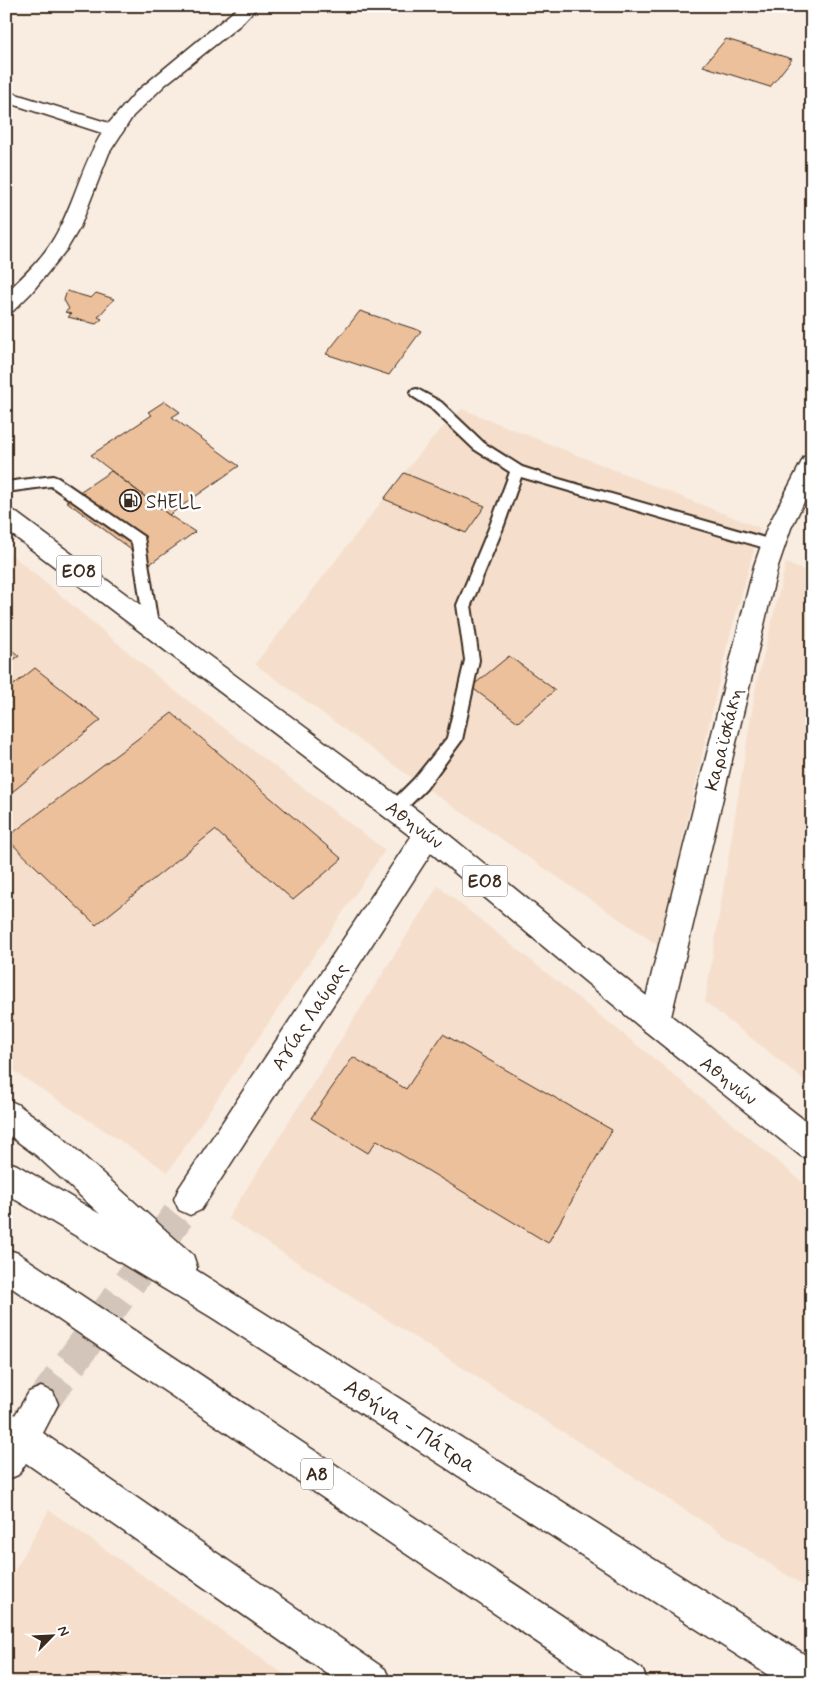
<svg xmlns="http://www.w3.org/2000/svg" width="818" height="1688" font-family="Mynerve,sans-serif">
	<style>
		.built { fill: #f5dfcc }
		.building { fill: #ecc09b; stroke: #3b2a1e }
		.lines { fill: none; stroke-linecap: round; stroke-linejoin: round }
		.tertiary-tunnel { stroke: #d3c5ba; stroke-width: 33; stroke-dasharray: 33 17; stroke-linecap: butt }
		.service-casing { stroke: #3b2a1e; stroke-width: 4 }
		.minor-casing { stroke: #3b2a1e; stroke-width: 3 }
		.tertiary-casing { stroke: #3b2a1e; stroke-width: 3 }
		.primary-casing { stroke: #3b2a1e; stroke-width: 3 }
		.motorway-casing { stroke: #3b2a1e; stroke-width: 3 }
		.service { fill: #fff; fill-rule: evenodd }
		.minor { fill: #fff; fill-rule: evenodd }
		.tertiary { fill: #fff; fill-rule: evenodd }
		.primary { fill: #fff; fill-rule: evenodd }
		.motorway { fill: #fff; fill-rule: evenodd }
		.labels { text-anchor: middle; stroke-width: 5; stroke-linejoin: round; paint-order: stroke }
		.shield { fill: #fff; stroke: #766a62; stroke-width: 1 }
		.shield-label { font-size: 18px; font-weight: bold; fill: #3b2a1e }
		.poi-label { font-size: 19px; fill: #3b2a1e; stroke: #fff; text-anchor: start }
		.street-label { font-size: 19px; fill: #3b2a1e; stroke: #fff }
		.near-street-label { font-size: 22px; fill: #3b2a1e; stroke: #fff }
	</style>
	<rect width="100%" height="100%" fill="#f9ece1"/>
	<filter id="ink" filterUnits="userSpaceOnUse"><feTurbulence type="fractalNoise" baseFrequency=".02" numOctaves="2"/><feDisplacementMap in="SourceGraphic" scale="10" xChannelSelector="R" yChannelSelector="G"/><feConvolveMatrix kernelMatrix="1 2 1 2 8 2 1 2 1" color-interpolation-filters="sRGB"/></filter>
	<g filter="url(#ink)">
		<!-- built -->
		<g class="built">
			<path d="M462,409L760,528L726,650L659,946L420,784L255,664L404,473L438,432Z"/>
			<path d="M6,550L170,687L385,850L168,1172L6,1066Z"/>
			<path d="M786,563L812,574V1086L705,1002L756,686Z"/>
			<path d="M438,886L662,1065L812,1190V1591L228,1218Z"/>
			<path d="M49,1510L295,1682H6V1586Z"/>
		</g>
		<!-- building -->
		<g class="building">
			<path d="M726,39L792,59L770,87L703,66Z"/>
			<path d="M67,291L91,298L96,293L114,299L98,317L102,319L96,324L68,317L71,314L65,312L69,309L64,300Z"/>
			<path d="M360,311L421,331L389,375L326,354Z"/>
			<path d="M165,401L180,412L172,417L239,466L169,515L91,455L152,415L148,412Z"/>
			<path d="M111,471L169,515L195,532L150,564L66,501Z"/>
			<path d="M404,473L485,506L466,533L384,499Z"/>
			<path d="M6,645L19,656L6,665Z"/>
			<path d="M509,656L555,690L518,722L471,687Z"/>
			<path d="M35,668L101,720L6,797V691Z"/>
			<path d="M172,713L342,859L293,900L215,830L96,925L6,838Z"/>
			<path d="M443,1034L612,1130L548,1243L377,1140L368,1153L311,1118L353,1057L406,1089Z"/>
			<path d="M115,1674L130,1682H111Z"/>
		</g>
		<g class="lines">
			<!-- tertiary-tunnel -->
			<path class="tertiary-tunnel" d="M41,1404L190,1199"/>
			<defs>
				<g id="service">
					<path d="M417,389L441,402L484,443L522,467L559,479L772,540L777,541L779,545L777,549L772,550L521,477L503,528L471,605L479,660L462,740L426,789L401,814L395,816L389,814L387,809L389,804L414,779L447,738L465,660L457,605L489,528L510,472L474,449L431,408L412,396L410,393L412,390Z"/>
					<path d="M53,476L58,478L144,537L158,625L156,629L151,631L146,629L144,625L132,543L51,486L6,492V482Z"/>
				</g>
				<g id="minor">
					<path d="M240,6H258L240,25L166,84L133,116L109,153L80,227L67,249L31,293L13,311L6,313V293C23,276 42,259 54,238C74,205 81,166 102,133L6,102V91L109,123L136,92Z"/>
					<path d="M812,455V486L791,528L778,566L670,1021L665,1031L655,1035L645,1031L640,1021L754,566L767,528L801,463L804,457Z"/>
				</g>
				<g id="tertiary">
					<path d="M428,822L438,826L442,834L438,842L201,1210L190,1215L179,1210L174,1199L179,1188L418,826Z"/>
					<path d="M41,1387L53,1392L58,1404L43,1433L385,1669L391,1682H339L26,1463L18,1475L6,1480V1411L15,1415L29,1392Z"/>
				</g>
				<path id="primary" d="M6,509L14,511L438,826L665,1011L812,1126V1160L801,1156L645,1031L418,842L6,530Z"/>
				<g id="motorway">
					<path d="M6,1099L17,1104L59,1134L193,1255L197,1267L196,1270L812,1659V1682H779L211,1317L6,1194V1161L17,1165L100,1214L37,1156L6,1133Z"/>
					<path d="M6,1249L18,1253L642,1669L648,1682H596L6,1284Z"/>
				</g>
			</defs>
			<!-- service casing -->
			<use href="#service" class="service-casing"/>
			<!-- minor casing -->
			<use href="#minor" class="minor-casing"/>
			<!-- tertiary casing -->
			<use href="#tertiary" class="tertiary-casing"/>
			<!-- primary casing -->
			<use href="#primary" class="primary-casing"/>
			<!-- motorway casing -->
			<use href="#motorway" class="motorway-casing"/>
			<!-- service -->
			<use href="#service" class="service"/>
			<!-- minor -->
			<use href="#minor" class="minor"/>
			<!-- tertiary -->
			<use href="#tertiary" class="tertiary"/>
			<!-- primary -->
			<use href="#primary" class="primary"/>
			<!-- motorway -->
			<use href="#motorway" class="motorway"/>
		</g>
	</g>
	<!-- icons -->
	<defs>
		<symbol id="fuel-ring" viewBox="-11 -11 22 22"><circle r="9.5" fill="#fff" stroke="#3b2a1e" stroke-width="1.5"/><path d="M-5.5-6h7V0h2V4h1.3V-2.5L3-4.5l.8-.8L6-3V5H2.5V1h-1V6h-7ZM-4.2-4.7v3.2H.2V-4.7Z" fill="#3b2a1e"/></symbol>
	</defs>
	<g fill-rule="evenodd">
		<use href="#fuel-ring" x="118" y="488" width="25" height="25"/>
	</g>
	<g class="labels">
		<!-- shield labels -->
		<g class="shield">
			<rect x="56.5" y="555.5" width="45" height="31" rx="4"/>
			<rect x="462.5" y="865.5" width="45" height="31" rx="4"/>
			<rect x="301" y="1458.5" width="32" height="31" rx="4"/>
		</g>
		<g class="shield-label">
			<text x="79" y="577">ΕΟ8</text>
			<text x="485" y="887">ΕΟ8</text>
			<text x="317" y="1480">Α8</text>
		</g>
		<!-- poi labels -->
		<g class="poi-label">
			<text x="146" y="508">SHELL</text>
		</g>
		<!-- street labels -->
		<g class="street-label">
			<text transform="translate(723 739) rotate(-76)" y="7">Καραϊσκάκη</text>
			<text transform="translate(415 824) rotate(37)" y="7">Αθηνών</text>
			<text transform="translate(309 1016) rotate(-57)" y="7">Αγίας Λαύρας</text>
			<text transform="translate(729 1080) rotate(38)" y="7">Αθηνών</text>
		</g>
		<!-- near-street labels -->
		<g class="near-street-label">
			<text transform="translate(411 1425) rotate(33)" y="8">Αθήνα - Πάτρα</text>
		</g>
	</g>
	<!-- margin -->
	<rect width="818" height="1688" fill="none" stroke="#fff" stroke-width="25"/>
	<rect x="12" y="12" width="793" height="1663" fill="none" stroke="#3b2a1e" stroke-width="2" filter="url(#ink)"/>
	<!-- north arrow -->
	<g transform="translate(52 1636) rotate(66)" stroke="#ffffff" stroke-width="4" paint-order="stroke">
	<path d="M0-4L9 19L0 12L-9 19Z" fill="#3b2a1e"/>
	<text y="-8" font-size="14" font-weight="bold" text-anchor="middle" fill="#3b2a1e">N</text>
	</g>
</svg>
